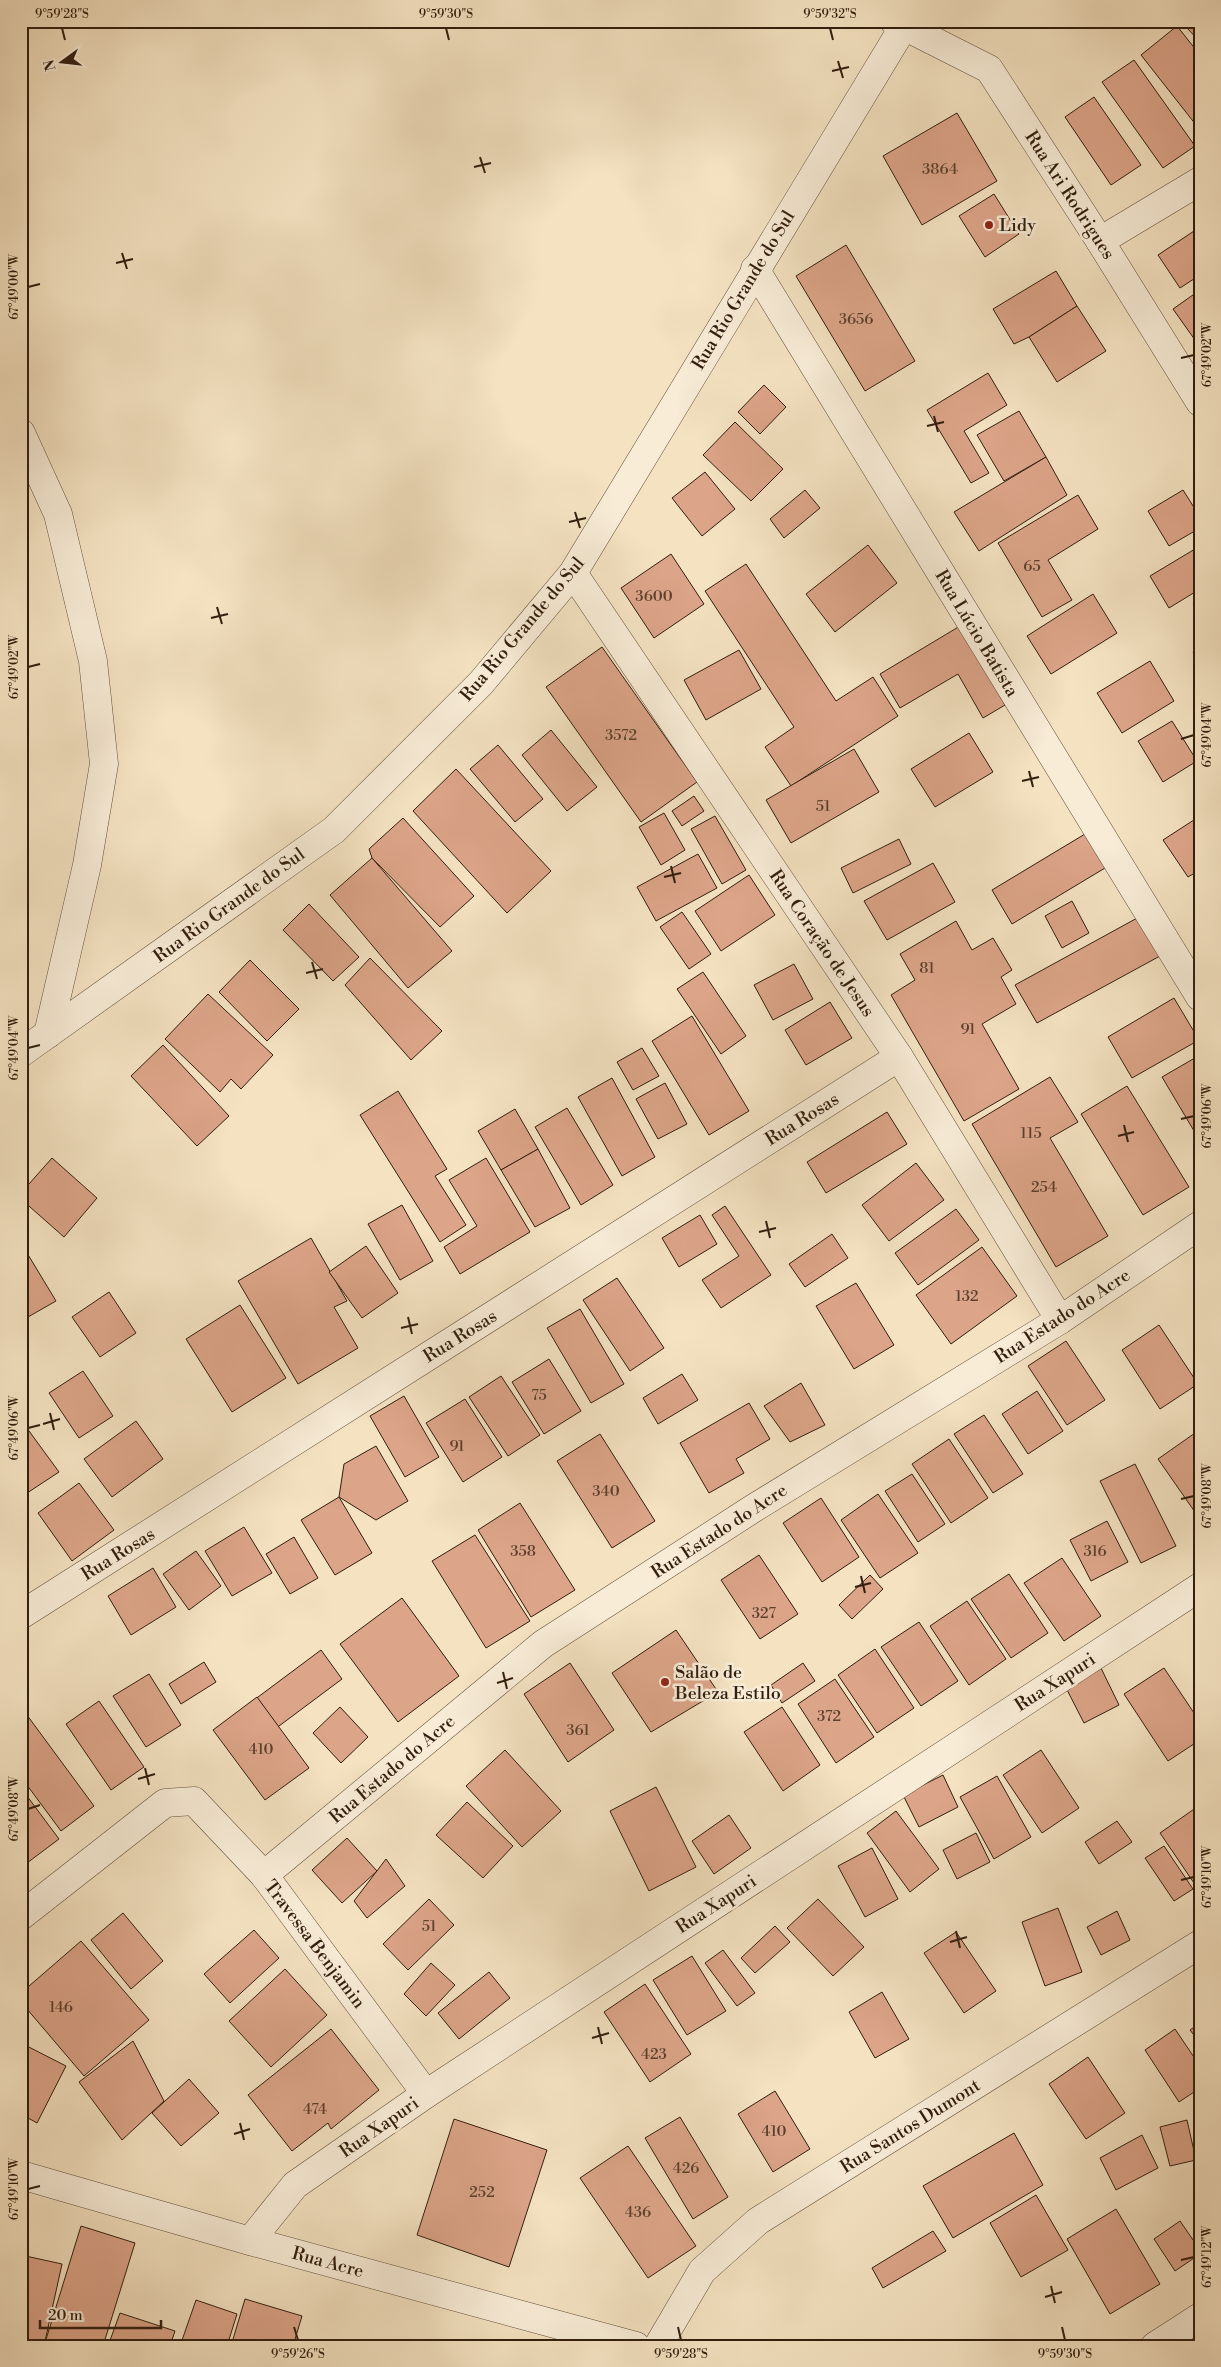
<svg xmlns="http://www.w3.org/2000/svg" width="1221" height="2367" font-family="'Libre Bodoni',serif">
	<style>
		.building { fill: #dca489; stroke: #321e0e }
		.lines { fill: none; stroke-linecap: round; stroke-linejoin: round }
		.minor-casing { stroke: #624f3b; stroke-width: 29 }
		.minor { stroke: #f8ecd7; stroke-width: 28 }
		.ticks { fill: none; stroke: #321e0e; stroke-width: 2 }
		.poi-dot { fill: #8f2418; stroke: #f8ecd7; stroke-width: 2 }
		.labels { text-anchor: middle; stroke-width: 5; stroke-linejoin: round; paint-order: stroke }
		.number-label { font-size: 15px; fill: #5c402d }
		.street-label { font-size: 18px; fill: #321e0e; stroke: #f8ecd7 }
		.poi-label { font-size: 18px; fill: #321e0e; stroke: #f8ecd7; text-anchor: start }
		.neatline { fill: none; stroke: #321e0e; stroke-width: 2 }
		.ticks-label { font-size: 12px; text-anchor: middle; fill: #321e0e }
	</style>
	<rect width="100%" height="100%" fill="#f4e2c1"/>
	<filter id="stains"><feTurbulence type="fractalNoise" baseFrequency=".004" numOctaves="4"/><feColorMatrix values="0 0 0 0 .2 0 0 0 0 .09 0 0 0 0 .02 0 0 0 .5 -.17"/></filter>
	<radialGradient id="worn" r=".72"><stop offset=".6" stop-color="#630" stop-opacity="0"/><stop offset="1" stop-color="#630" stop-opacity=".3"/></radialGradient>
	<!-- building -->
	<g class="building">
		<path d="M1195,21H1200V42L1187,28Z"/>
		<path d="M1177,26L1200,55V130L1141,55Z"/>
		<path d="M1134,60L1195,146L1163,168L1102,82Z"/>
		<path d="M1094,97L1141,165L1111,185L1065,117Z"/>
		<path d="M957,113L997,181L922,225L883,156Z"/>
		<path d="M994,194L1019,234L985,257L959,216Z"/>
		<path d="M1200,227V275L1180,288L1158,255Z"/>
		<path d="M846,245L915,361L865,391L796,276Z"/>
		<path d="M1056,271L1077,306L1029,337L1014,344L993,309Z"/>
		<path d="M1200,290V337L1195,340L1173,309Z"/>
		<path d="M1077,306L1106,351L1057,382L1029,337Z"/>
		<path d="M988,373L1007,405L964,431L989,473L971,483L927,410Z"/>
		<path d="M764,385L786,407L760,434L738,412Z"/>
		<path d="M1019,411L1046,457L1004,481L977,435Z"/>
		<path d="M735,422L783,469L751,501L703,455Z"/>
		<path d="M1046,457L1067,495L979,551L954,512Z"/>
		<path d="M705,472L735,509L702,536L672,498Z"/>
		<path d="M805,490L820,508L784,538L770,519Z"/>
		<path d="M1183,490L1200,517V528L1169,546L1148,511Z"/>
		<path d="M1078,495L1098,529L1048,560L1072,600L1042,617L998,543Z"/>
		<path d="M868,545L897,583L835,632L806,594Z"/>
		<path d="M1200,546V589L1169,608L1150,576Z"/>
		<path d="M671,554L704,604L654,638L621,588Z"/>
		<path d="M746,564L836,701L873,677L898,716L791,786L765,747L794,727L705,591Z"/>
		<path d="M1093,594L1117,633L1051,674L1027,636Z"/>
		<path d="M1200,599V612L1193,603Z"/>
		<path d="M960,626L1005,705L983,718L958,674L900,708L880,674Z"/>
		<path d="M602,647L697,782L641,822L546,687Z"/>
		<path d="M1200,648V663L1193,652Z"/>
		<path d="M739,650L761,689L706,720L684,680Z"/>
		<path d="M1150,661L1174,701L1122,733L1097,693Z"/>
		<path d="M1172,721L1197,761L1163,782L1138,741Z"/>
		<path d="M551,730L597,787L567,811L522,755Z"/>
		<path d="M969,733L993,772L935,807L911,769Z"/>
		<path d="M498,745L543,799L515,822L470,769Z"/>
		<path d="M854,749L879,792L791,843L766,800Z"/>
		<path d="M456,769L551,871L507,913L413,811Z"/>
		<path d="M694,796L704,811L682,826L672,811Z"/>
		<path d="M664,813L685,850L661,865L639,827Z"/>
		<path d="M715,816L746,870L722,884L691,829Z"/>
		<path d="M1200,816V870L1188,877L1163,840Z"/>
		<path d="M403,818L474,896L440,927L372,858L369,849Z"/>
		<path d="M1085,834L1105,868L1012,924L992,890Z"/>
		<path d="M899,839L911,864L853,893L841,868Z"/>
		<path d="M698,854L717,888L656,921L637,887Z"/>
		<path d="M372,858L452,951L408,988L330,895Z"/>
		<path d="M933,863L955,902L887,940L864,901Z"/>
		<path d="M749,875L775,915L721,951L695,911Z"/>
		<path d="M1072,901L1089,933L1062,948L1045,916Z"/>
		<path d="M309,904L359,957L333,981L283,930Z"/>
		<path d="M682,912L711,954L689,969L660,927Z"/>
		<path d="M1139,917L1160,956L1037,1023L1015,985Z"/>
		<path d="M956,921L972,950L993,938L1012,970L1001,977L1016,1004L982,1024L1019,1089L964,1121L891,995L915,980L900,954Z"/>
		<path d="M370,958L442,1031L411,1060L345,985Z"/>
		<path d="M250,960L299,1009L267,1041L219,992Z"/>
		<path d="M794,964L813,999L773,1020L754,985Z"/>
		<path d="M703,972L746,1036L721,1054L677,989Z"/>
		<path d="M208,994L273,1055L241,1089L231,1079L220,1092L165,1039Z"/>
		<path d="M1174,998L1199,1040L1132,1078L1108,1037Z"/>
		<path d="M830,1002L852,1038L806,1065L785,1030Z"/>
		<path d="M692,1016L749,1111L709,1135L652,1041Z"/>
		<path d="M163,1045L229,1116L197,1146L131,1076Z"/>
		<path d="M642,1048L659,1076L633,1090L617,1062Z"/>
		<path d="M1200,1055V1141L1162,1077Z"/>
		<path d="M1050,1077L1078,1122L1050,1138L1108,1236L1056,1267L972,1124Z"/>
		<path d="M612,1078L655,1157L622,1176L578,1097Z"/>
		<path d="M665,1083L687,1124L658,1139L636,1099Z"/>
		<path d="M1127,1086L1189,1187L1143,1215L1081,1114Z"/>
		<path d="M398,1091L447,1169L435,1176L466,1225L440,1242L360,1115Z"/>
		<path d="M567,1108L613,1185L581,1205L535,1127Z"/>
		<path d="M515,1109L538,1149L501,1170L478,1131Z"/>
		<path d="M887,1112L907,1144L826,1193L807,1162Z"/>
		<path d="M538,1149L570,1208L535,1227L501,1170Z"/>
		<path d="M52,1158L97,1198L64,1237L21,1199V1193Z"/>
		<path d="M486,1158L530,1232L460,1274L444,1247L477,1226L449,1180Z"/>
		<path d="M916,1163L944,1200L889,1241L862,1205Z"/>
		<path d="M402,1205L433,1261L400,1280L368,1224Z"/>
		<path d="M725,1206L771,1275L721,1308L702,1280L739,1256L712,1215Z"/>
		<path d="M956,1209L979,1240L918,1285L895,1253Z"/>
		<path d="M700,1215L717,1244L679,1267L662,1238Z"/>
		<path d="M832,1234L848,1258L805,1287L789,1264Z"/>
		<path d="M311,1238L347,1301L334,1307L358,1348L298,1384L238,1281Z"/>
		<path d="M21,1243L56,1301L21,1321Z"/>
		<path d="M366,1246L398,1293L362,1318L329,1272Z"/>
		<path d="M982,1247L1017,1296L951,1344L916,1295Z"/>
		<path d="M617,1278L664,1348L630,1371L583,1300Z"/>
		<path d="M856,1283L894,1345L854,1369L816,1306Z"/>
		<path d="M109,1292L136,1333L100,1357L72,1317Z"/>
		<path d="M240,1305L286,1378L232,1412L186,1339Z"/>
		<path d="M580,1309L624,1384L591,1403L547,1328Z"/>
		<path d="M1159,1325L1198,1384L1160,1409L1122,1350Z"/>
		<path d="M1066,1341L1105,1400L1067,1425L1028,1366Z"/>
		<path d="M549,1359L581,1411L544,1434L512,1382Z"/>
		<path d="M83,1371L113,1416L79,1438L49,1393Z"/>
		<path d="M682,1374L698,1400L658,1424L643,1398Z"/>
		<path d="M501,1376L540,1435L508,1456L469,1397Z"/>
		<path d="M801,1383L825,1425L790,1442L764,1406Z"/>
		<path d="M1037,1391L1063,1431L1028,1454L1002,1414Z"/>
		<path d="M404,1396L439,1457L405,1477L370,1416Z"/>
		<path d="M465,1399L502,1457L463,1482L426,1423Z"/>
		<path d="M749,1403L770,1439L736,1459L744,1473L709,1493L680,1443Z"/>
		<path d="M984,1415L1023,1474L993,1493L954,1434Z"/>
		<path d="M21,1420L59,1472L21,1497Z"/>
		<path d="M136,1421L163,1459L112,1497L84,1459Z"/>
		<path d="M1195,1433L1200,1440V1514L1197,1515L1158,1459Z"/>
		<path d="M600,1434L655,1521L612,1548L557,1461Z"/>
		<path d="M949,1439L988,1498L951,1523L912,1464Z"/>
		<path d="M376,1446L408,1501L376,1520L339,1497L344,1464Z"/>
		<path d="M1135,1464L1176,1546L1141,1563L1100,1481Z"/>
		<path d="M912,1474L945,1524L918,1542L885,1491Z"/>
		<path d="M79,1483L114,1530L72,1561L38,1513Z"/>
		<path d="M878,1494L918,1553L880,1578L841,1520Z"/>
		<path d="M339,1497L372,1553L335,1575L301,1520Z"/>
		<path d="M821,1498L859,1557L822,1582L783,1523Z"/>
		<path d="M520,1503L575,1590L531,1617L478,1530Z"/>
		<path d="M1107,1521L1128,1562L1091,1581L1070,1540Z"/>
		<path d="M244,1527L272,1573L232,1596L205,1551Z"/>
		<path d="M475,1535L530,1621L486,1648L432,1561Z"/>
		<path d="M294,1537L318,1578L290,1594L266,1554Z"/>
		<path d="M196,1551L221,1586L189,1610L163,1574Z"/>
		<path d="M759,1555L798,1614L760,1639L721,1580Z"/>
		<path d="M1062,1558L1101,1616L1064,1641L1024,1583Z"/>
		<path d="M153,1568L176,1607L131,1635L108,1596Z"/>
		<path d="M1009,1574L1048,1633L1011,1658L971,1599Z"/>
		<path d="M870,1575L883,1589L852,1619L839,1605Z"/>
		<path d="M402,1598L459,1676L398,1722L340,1644Z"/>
		<path d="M967,1601L1006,1659L969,1685L930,1626Z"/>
		<path d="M919,1622L958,1681L921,1706L881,1647Z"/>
		<path d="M676,1630L718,1692L651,1732L612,1673Z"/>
		<path d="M1200,1631V1644L1194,1635Z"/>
		<path d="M875,1649L914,1708L877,1733L838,1675Z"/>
		<path d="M321,1650L342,1679L271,1732L250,1703Z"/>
		<path d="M204,1662L216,1682L181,1704L169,1684Z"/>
		<path d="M570,1663L614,1730L568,1762L524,1694Z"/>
		<path d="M803,1663L815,1681L782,1703L771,1685Z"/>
		<path d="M1100,1666L1119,1705L1084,1723L1064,1684Z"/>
		<path d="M1164,1668L1200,1722V1740L1168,1761L1124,1694Z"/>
		<path d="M149,1674L181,1725L146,1747L113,1696Z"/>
		<path d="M835,1679L874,1737L836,1763L798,1704Z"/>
		<path d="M257,1697L309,1768L265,1800L213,1730Z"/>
		<path d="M99,1701L144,1767L111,1790L66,1724Z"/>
		<path d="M21,1707L94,1806L61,1831L21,1777Z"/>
		<path d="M340,1707L368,1737L341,1763L313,1733Z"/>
		<path d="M782,1707L820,1765L783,1791L744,1732Z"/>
		<path d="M505,1750L561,1811L522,1847L466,1786Z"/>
		<path d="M1041,1750L1079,1808L1042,1833L1003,1775Z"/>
		<path d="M943,1775L958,1807L919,1827L903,1795Z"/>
		<path d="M997,1776L1031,1837L994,1859L960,1797Z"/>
		<path d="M656,1787L696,1867L649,1891L610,1811Z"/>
		<path d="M21,1788L59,1839L23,1866L21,1863Z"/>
		<path d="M467,1802L513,1846L483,1878L436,1835Z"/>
		<path d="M1197,1807L1200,1811L1198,1889L1160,1833Z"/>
		<path d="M896,1811L939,1869L910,1892L867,1833Z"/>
		<path d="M729,1815L751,1848L714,1874L692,1841Z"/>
		<path d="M1117,1821L1132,1842L1099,1864L1085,1842Z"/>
		<path d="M976,1833L990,1862L957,1879L943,1850Z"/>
		<path d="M347,1838L377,1871L342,1903L312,1870Z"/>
		<path d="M1164,1846L1193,1889L1174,1901L1145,1858Z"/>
		<path d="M872,1848L898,1899L865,1917L838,1866Z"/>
		<path d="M386,1859L405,1886L367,1918L354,1901Z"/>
		<path d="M429,1899L454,1925L408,1970L383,1944Z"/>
		<path d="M818,1899L864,1947L833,1976L787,1928Z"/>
		<path d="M1058,1908L1082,1972L1045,1986L1022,1922Z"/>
		<path d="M1117,1911L1130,1940L1101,1955L1087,1927Z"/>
		<path d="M123,1913L163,1961L131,1989L91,1940Z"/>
		<path d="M775,1926L790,1942L755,1973L741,1958Z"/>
		<path d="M254,1930L279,1958L230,2003L204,1974Z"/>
		<path d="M956,1932L996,1991L964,2013L924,1953Z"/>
		<path d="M81,1941L149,2020L84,2076L21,2002V1993Z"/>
		<path d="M723,1950L755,1993L737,2006L705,1963Z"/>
		<path d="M692,1956L726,2011L687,2035L653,1980Z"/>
		<path d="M431,1963L455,1985L426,2016L404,1994Z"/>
		<path d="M285,1969L327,2015L271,2067L229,2021Z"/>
		<path d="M489,1972L510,1998L459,2039L438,2013Z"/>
		<path d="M645,1984L691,2054L650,2082L604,2012Z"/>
		<path d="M882,1992L909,2039L875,2058L849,2012Z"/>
		<path d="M1200,2023V2043L1190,2030Z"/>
		<path d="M21,2024L28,2033L21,2038Z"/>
		<path d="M331,2029L379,2090L331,2129L328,2123L292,2151L248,2095Z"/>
		<path d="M1175,2029L1200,2066V2088L1179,2102L1145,2050Z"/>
		<path d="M133,2041L164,2101L122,2140L79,2082Z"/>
		<path d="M21,2043L66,2066L37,2123L21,2114Z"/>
		<path d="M1088,2057L1125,2113L1086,2139L1049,2084Z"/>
		<path d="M189,2079L219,2113L181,2146L152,2113Z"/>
		<path d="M775,2091L810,2149L773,2172L738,2114Z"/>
		<path d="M680,2117L728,2197L693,2219L645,2138Z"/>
		<path d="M454,2119L547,2150L509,2267L417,2235Z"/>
		<path d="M1187,2120L1196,2160L1170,2166L1160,2127Z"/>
		<path d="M1014,2133L1043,2185L953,2238L923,2186Z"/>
		<path d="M1142,2135L1158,2168L1116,2190L1100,2158Z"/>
		<path d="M628,2146L696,2246L648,2278L580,2178Z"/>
		<path d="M1036,2195L1068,2250L1021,2277L990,2223Z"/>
		<path d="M1116,2209L1160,2284L1110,2314L1067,2239Z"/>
		<path d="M1180,2221L1200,2250V2254L1175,2271L1154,2239Z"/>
		<path d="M81,2226L135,2243L103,2346H44Z"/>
		<path d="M933,2231L946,2251L883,2288L872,2268Z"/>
		<path d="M21,2255L62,2264L44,2346H21Z"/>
		<path d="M245,2299L302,2316L293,2346H231Z"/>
		<path d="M196,2300L237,2314L227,2346H180Z"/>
		<path d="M120,2313L175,2331L170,2346H108Z"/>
	</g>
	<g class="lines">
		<defs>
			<g id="minor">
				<path d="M894,21L989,69L1100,241L1200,402"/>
				<path d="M1100,241L1200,181"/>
				<path d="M755,269L1200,997"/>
				<path d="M21,433L58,514L93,661L104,764L87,865L48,1034"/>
				<path d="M573,573L899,1057L1060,1320"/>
				<path d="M21,1053L334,830L481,683L573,573L907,21"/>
				<path d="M21,1615L899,1057"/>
				<path d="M264,1875L543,1644L754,1508L1060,1320L1200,1225"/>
				<path d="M21,1916L165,1803L194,1801L264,1875L426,2094"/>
				<path d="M21,2175L250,2241L636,2346"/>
				<path d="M250,2241L295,2185L426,2094L1200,1587"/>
				<path d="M658,2346L702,2271L758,2221L1200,1944"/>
				<path d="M1155,2346L1200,2317"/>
			</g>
		</defs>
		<!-- minor casing -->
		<use href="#minor" class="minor-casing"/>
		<!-- minor -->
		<use href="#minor" class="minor"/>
	</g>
	<!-- ticks -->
	<path class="ticks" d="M62,28L65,40M446,28L449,40M830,28L833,40M838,61L843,78M832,71L849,67M480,157L485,173M474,167L491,163M122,253L127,269M116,263L133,259M28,287L40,284M1181,358L1194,355M934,416L938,432M927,426L944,422M575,512L580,528M569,522L586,518M217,607L222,624M211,618L228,614M28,667L40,664M1181,739L1194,735M1029,771L1033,787M1022,781L1039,777M671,866L675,883M664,877L681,873M312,962L317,979M306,973L323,969M28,1048L40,1045M1181,1119L1194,1116M1124,1125L1128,1142M1118,1136L1134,1132M766,1221L770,1238M759,1232L776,1228M408,1317L412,1334M401,1328L418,1324M50,1413L54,1430M43,1424L60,1419M28,1428L40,1425M1181,1499L1194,1496M861,1576L865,1593M855,1587L871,1583M503,1672L507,1689M497,1683L513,1678M145,1768L149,1785M138,1779L155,1774M28,1809L40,1805M1181,1880L1194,1877M956,1931L960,1948M950,1942L967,1937M598,2027L602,2044M592,2038L609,2033M240,2123L244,2140M234,2134L250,2129M28,2189L40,2186M1181,2260L1194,2257M1051,2286L1055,2303M1045,2297L1062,2292M294,2327L298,2340M678,2327L681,2340M1062,2327L1065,2340"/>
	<!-- markers -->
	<g class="poi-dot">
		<circle cx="989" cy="225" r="5"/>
		<circle cx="665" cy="1682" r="5"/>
	</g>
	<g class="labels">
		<!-- number labels -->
		<g class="number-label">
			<text x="940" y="174">3864</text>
			<text x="856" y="324">3656</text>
			<text x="1032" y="571">65</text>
			<text x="654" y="601">3600</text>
			<text x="621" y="740">3572</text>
			<text x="823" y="811">51</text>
			<text x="927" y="973">81</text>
			<text x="968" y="1034">91</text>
			<text x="1031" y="1138">115</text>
			<text x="1044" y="1192">254</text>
			<text x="967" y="1301">132</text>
			<text x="539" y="1400">75</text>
			<text x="457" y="1451">91</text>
			<text x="606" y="1496">340</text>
			<text x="523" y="1556">358</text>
			<text x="1095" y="1556">316</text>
			<text x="764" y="1618">327</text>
			<text x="829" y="1721">372</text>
			<text x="578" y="1735">361</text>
			<text x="261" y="1754">410</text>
			<text x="429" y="1931">51</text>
			<text x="61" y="2012">146</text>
			<text x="654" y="2059">423</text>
			<text x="315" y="2114">474</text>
			<text x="774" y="2136">410</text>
			<text x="686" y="2173">426</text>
			<text x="482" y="2197">252</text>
			<text x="638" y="2217">436</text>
		</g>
		<!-- street labels -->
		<g class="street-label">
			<text transform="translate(1070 195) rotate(57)" y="6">Rua Ari Rodrigues</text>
			<text transform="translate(743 290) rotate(-59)" y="6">Rua Rio Grande do Sul</text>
			<text transform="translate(522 629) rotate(-50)" y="6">Rua Rio Grande do Sul</text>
			<text transform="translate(977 633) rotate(59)" y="6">Rua Lúcio Batista</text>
			<text transform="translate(229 905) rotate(-36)" y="6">Rua Rio Grande do Sul</text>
			<text transform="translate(822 943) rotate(56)" y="6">Rua Coração de Jesus</text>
			<text transform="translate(802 1119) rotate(-32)" y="6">Rua Rosas</text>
			<text transform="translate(1062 1316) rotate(-33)" y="6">Rua Estado do Acre</text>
			<text transform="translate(460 1336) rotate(-32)" y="6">Rua Rosas</text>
			<text transform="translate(719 1531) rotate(-33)" y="6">Rua Estado do Acre</text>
			<text transform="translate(118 1554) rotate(-32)" y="6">Rua Rosas</text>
			<text transform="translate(1055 1682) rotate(-33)" y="6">Rua Xapuri</text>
			<text transform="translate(392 1769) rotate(-40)" y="6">Rua Estado do Acre</text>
			<text transform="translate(716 1904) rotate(-33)" y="6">Rua Xapuri</text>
			<text transform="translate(315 1944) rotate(53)" y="6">Travessa Benjamin</text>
			<text transform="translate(910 2126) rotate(-32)" y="6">Rua Santos Dumont</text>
			<text transform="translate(379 2127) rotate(-35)" y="6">Rua Xapuri</text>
			<text transform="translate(328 2262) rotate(15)" y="6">Rua Acre</text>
		</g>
		<!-- poi labels -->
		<g class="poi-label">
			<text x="999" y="231">Lidy</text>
			<text x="675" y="1678">Salão de<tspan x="675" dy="21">Beleza Estilo</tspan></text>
		</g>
	</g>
	<!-- margin -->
	<rect width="1221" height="2367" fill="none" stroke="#f4e2c1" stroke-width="55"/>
	<!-- north arrow -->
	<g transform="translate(62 62) rotate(255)" stroke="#f8ecd7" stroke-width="4" paint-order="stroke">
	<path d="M0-4L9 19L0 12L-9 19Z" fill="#321e0e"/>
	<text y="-8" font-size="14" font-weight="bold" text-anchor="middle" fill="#321e0e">N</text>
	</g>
	<!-- scale -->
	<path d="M40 2320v8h121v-8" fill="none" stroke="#321e0e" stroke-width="2.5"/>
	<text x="48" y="2320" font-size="15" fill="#321e0e" stroke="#f8ecd7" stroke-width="4" paint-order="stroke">20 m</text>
	<rect x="28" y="28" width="1166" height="2312" class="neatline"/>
	<g class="ticks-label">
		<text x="62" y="18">9°59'28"S</text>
		<text x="446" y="18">9°59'30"S</text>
		<text x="830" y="18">9°59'32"S</text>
		<text transform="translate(14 287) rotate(-90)" y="4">67°49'00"W</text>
		<text transform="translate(1207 355) rotate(-90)" y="4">67°49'02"W</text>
		<text transform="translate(14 667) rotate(-90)" y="4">67°49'02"W</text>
		<text transform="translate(1207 735) rotate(-90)" y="4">67°49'04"W</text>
		<text transform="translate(14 1048) rotate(-90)" y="4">67°49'04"W</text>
		<text transform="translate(1207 1116) rotate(-90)" y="4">67°49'06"W</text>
		<text transform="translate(14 1428) rotate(-90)" y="4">67°49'06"W</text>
		<text transform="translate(1207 1496) rotate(-90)" y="4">67°49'08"W</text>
		<text transform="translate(14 1809) rotate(-90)" y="4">67°49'08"W</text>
		<text transform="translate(1207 1877) rotate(-90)" y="4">67°49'10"W</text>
		<text transform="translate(14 2189) rotate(-90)" y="4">67°49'10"W</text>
		<text transform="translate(1207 2257) rotate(-90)" y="4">67°49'12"W</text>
		<text x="298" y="2358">9°59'26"S</text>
		<text x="681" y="2358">9°59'28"S</text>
		<text x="1065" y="2358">9°59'30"S</text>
	</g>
	<rect width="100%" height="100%" filter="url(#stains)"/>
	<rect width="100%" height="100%" fill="url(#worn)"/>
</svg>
